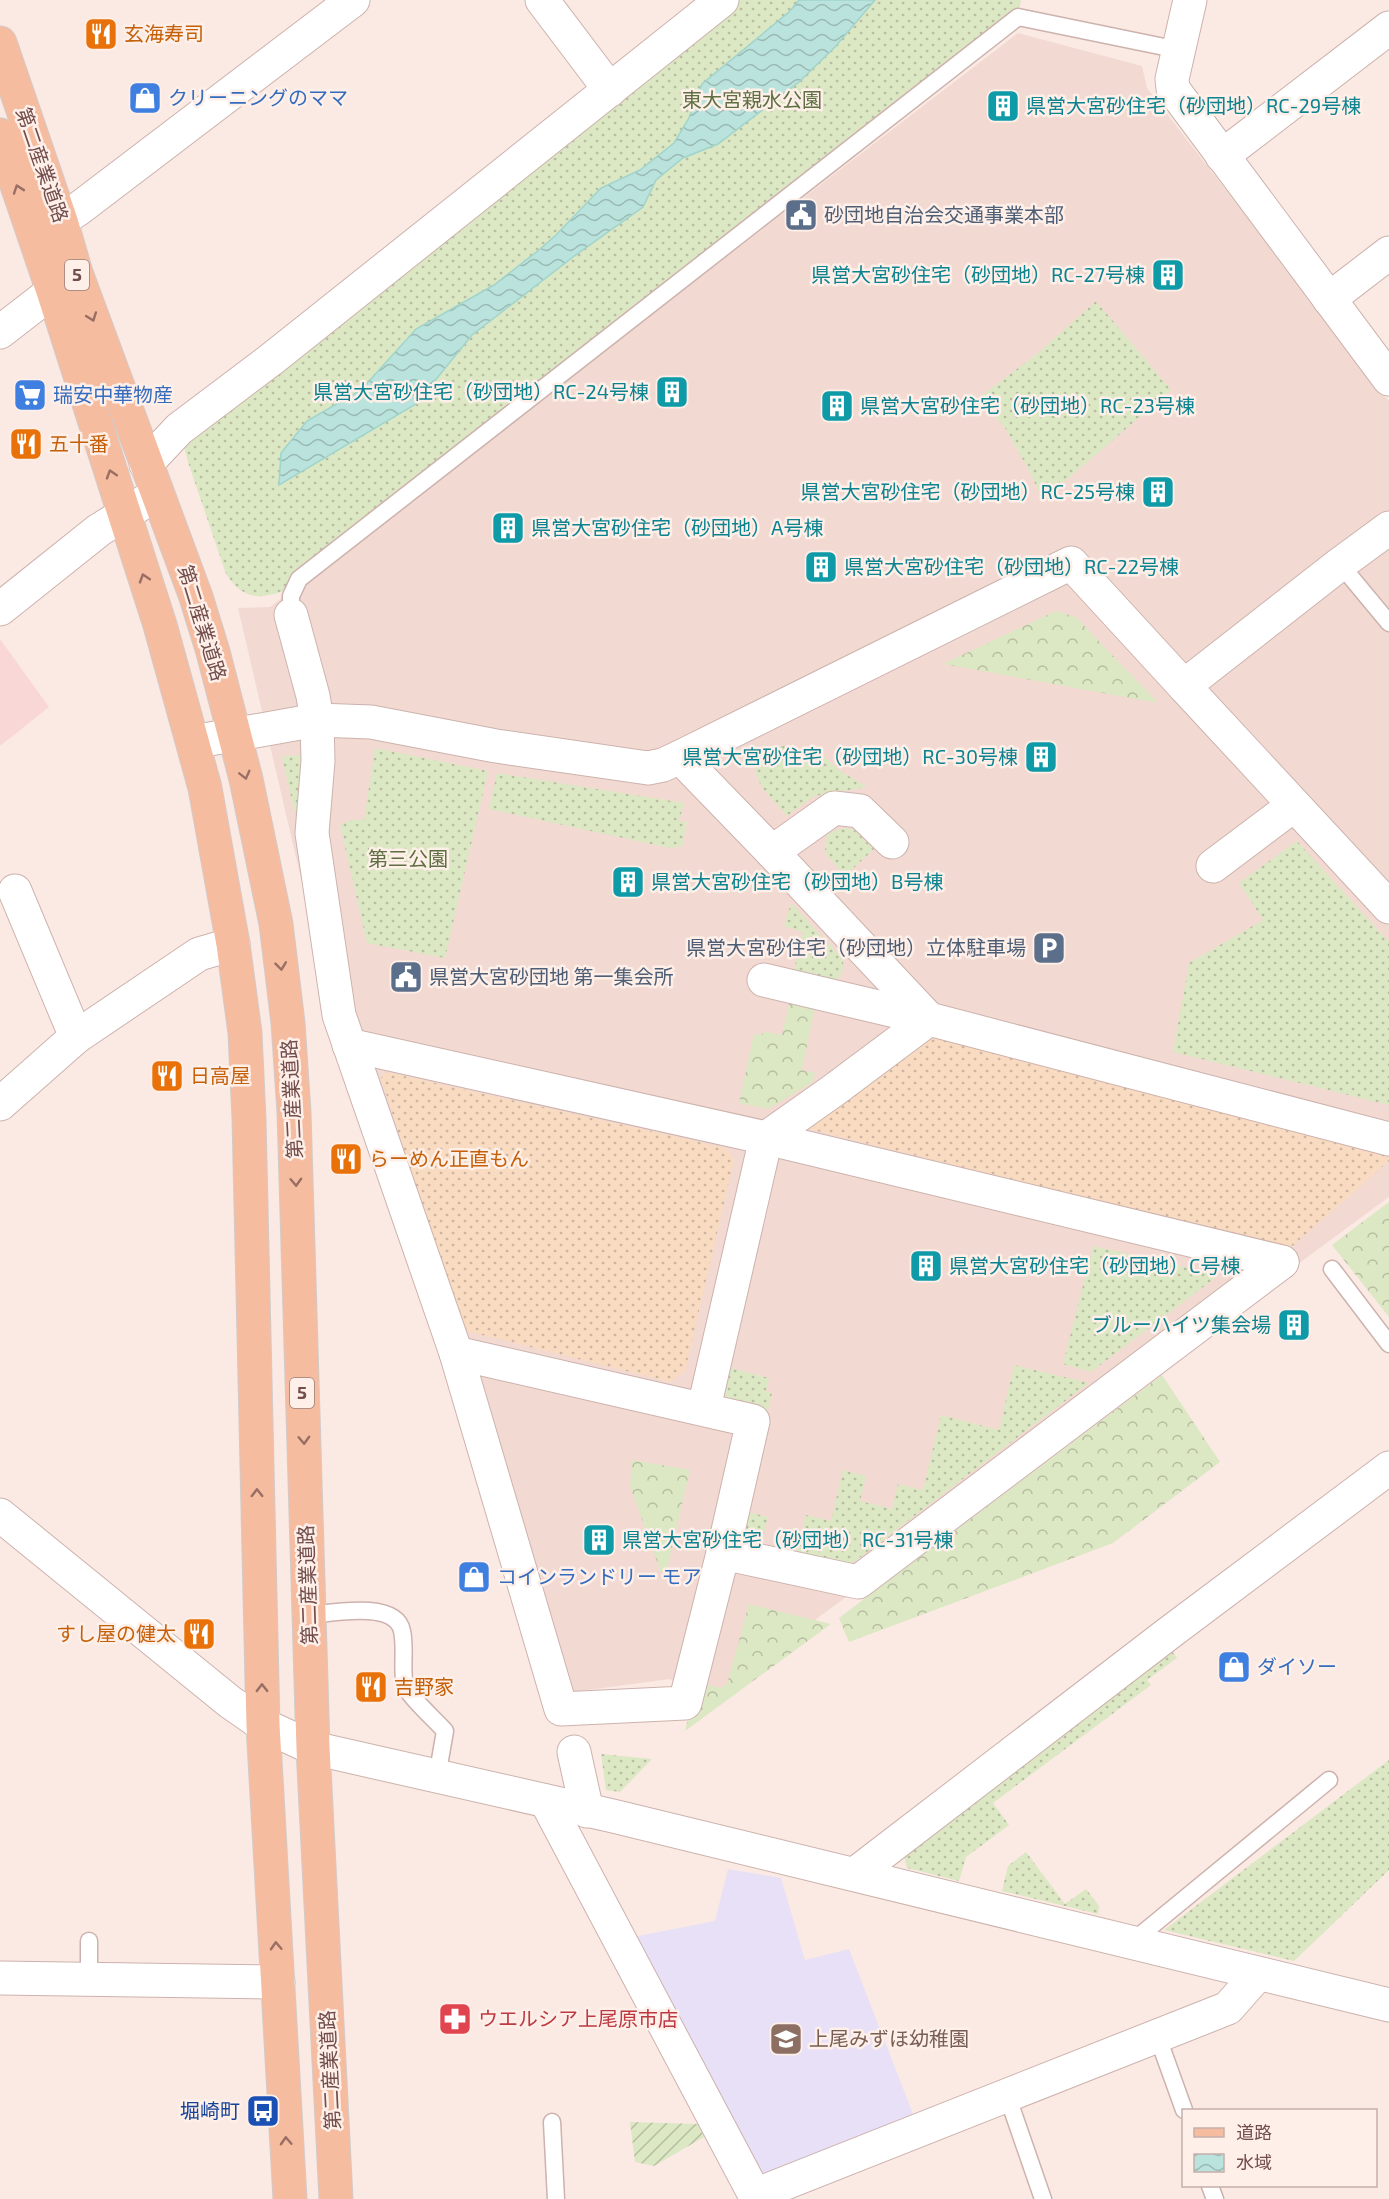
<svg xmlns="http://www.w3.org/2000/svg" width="1389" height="2199" font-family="'Exo 2','Noto Sans JP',sans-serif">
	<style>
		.residential { fill: #f2dad2 }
		.commercial { fill: #fad7d7 }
		.education { fill: #e8e0f7 }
		.grass { fill: url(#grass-dots) }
		.forest { fill: url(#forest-crowns) }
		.sand { fill: url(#sand-dots) }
		.garden { fill: url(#garden-furrows) }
		.water { fill: url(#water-waves); stroke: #a0d4cc; stroke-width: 1.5 }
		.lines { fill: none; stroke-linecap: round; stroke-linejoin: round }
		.service-casing { stroke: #cdb2ad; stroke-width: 19 }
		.minor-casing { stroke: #cdb2ad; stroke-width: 35 }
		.tertiary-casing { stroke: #cdb2ad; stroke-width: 35 }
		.primary-casing { stroke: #d4cac9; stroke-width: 35 }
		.service { stroke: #fff; stroke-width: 16 }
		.minor { stroke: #fff; stroke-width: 33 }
		.tertiary { stroke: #fff; stroke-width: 33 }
		.primary { stroke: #f5bc9f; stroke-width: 33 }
		.oneway { stroke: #996e64 }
		.labels { text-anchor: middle; stroke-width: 5; stroke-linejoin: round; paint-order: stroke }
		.shield { fill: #feefe9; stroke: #9b7e7a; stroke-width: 1.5 }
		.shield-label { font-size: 18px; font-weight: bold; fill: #714d4b }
		.food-label { font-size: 20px; fill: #c56008; stroke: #feefe9; text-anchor: start }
		.shop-label { font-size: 20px; fill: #366cbe; stroke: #feefe9; text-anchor: start }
		.park-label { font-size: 20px; fill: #5e7041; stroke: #feefe9 }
		.culture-label { font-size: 20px; fill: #0d838f; stroke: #feefe9; text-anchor: start }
		.street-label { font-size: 20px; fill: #714d4b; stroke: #feefe9 }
		.service-label { font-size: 20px; fill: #4e5e75; stroke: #feefe9; text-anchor: start }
		.health-label { font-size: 20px; fill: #be3a42; stroke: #feefe9; text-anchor: start }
		.education-label { font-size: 20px; fill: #785e54; stroke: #feefe9; text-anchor: start }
		.transit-label { font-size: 20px; fill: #164399; stroke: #feefe9; text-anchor: end }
	</style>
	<defs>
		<pattern id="grass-dots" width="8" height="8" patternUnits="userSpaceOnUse" patternTransform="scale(1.5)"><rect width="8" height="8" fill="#dce7c3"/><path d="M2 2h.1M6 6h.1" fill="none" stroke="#b7bda0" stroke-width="1.8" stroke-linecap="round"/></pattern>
		<pattern id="forest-crowns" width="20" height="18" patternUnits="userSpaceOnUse" patternTransform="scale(1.5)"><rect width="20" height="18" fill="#dce7c3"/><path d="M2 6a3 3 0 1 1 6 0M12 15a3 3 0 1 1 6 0" fill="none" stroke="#b7bda0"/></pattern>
		<pattern id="sand-dots" width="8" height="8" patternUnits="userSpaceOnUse" patternTransform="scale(1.5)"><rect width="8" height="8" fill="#f8dbc0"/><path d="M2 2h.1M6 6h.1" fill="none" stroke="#cdb49e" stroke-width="1.8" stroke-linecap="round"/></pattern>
		<pattern id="garden-furrows" width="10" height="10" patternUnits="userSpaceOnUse" patternTransform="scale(1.5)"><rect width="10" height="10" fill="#dce7c3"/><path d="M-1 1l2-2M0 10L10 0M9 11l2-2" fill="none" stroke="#b7bda0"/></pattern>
		<pattern id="water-waves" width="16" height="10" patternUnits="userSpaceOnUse" patternTransform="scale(1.5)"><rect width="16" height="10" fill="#b9e3dc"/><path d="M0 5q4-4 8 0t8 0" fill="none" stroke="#9bbab4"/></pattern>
	</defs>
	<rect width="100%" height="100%" fill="#fbeae3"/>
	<!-- residential -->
	<path class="residential" d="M1018,33L1142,66L1147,88L1389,401V1197L709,1698L670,1679L573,1692L349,1085L238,608L270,607Z"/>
	<!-- commercial -->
	<path class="commercial" d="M0,639L49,707L0,746Z"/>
	<!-- education -->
	<path class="education" d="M728,1869L781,1878L805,1960L849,1949L915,2119L759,2178L633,1937L715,1921Z"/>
	<!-- grass -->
	<g class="grass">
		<path d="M722,0H1021L1018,17L283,591C257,601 241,597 226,574L188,462L179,429Z"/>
		<path d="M1096,301L1171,390L1043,500L1026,465L1005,428L979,398L1039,352Z"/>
		<path d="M790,745L796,761L822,755L840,771L867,787L814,796L787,816C770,796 749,781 757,754L770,748Z"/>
		<path d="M375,748L488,771L445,958L367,943L340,825L351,820H364Z"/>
		<path d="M298,755L305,761L297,822L282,757Z"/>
		<path d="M497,773L684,803L679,821L687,822L682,847L675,846L674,849L489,809Z"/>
		<path d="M842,828L853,829L874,849L845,876L825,853L827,834Z"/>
		<path d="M1297,841L1389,942V1105L1173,1052L1189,963L1263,920L1239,883Z"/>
		<path d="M791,903L841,957C844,963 844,966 842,972C835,991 808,977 793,974L803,932L784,926Z"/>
		<path d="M1093,1246L1219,1275L1091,1372L1063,1364Z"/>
		<path d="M1014,1365L1089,1383L854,1562L842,1565L796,1554L806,1515L831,1521L843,1470L866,1476L860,1501L892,1509L898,1484L923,1490L941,1415L999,1430Z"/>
		<path d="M723,1366L769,1378L766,1391L772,1393L744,1511L768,1517L761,1546L740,1541L734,1533L763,1406L726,1397L719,1385Z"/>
		<path d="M1172,1651L1177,1658L1147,1680L1151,1685L993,1803L1009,1825L966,1857L959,1881L907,1868L903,1853Z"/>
		<path d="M601,1754L652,1759L620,1792L606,1790Z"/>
		<path d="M1389,1760V1870L1294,1961L1164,1930Z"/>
		<path d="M1026,1852L1065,1904L1086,1889L1099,1906L1098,1914L1002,1891L1008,1866Z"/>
	</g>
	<!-- forest -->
	<g class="forest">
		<path d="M1056,611L1076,617L1158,703L943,664Z"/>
		<path d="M791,996L816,1002L802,1070L815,1073L813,1082L768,1109L739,1103L754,1034L762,1035L763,1031L782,1035Z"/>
		<path d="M1389,1202V1317L1332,1245Z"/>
		<path d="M1162,1375L1220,1462L1113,1543L849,1642L839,1618Z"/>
		<path d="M632,1460L690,1470L664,1581L630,1486Z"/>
		<path d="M749,1604L831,1624L685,1731L697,1682L720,1688L727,1684Z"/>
	</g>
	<!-- sand -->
	<g class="sand">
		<path d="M934,1037L1389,1151V1161L1289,1249L809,1129Z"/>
		<path d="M386,1072L726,1148L734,1160L685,1371L670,1382L462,1330L381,1078Z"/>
	</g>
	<!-- garden -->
	<path class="garden" d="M630,2122L698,2124L704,2137L654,2166L635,2162Z"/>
	<!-- water -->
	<path class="water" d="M799,0H875L835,47L799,82L718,144L683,158L656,180L643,207L573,257L472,335L416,404L279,485L281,453L307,421L361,390L416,329L494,285L539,250L556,235L601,188L640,170L674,143L689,118L702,84L789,12Z"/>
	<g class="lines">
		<defs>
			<g id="service">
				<path d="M1340,564L1389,623"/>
				<path d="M291,615V596L299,579L1018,17L1179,50"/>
				<path d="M1332,1269L1389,1344"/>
				<path d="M309,1615C331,1613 396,1600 402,1631C406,1649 401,1669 405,1686C407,1694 438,1723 445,1731L437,1777"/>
				<path d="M1132,1942L1329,1780"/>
				<path d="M89,1980V1941"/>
				<path d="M1157,2035L1184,2110"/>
				<path d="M1007,2095L1043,2199"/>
				<path d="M552,2122L556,2199"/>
				<path d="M1210,2186L1215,2199"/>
			</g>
			<g id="minor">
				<path d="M542,0L610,90"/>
				<path d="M1190,0L1172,79L1173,89L1389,379"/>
				<path d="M1222,156L1389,28"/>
				<path d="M39,235L77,210L353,0"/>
				<path d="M1329,299L1389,253"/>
				<path d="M0,332L75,274"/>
				<path d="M146,464L179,429L273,358L722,0"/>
				<path d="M0,609L99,530L157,494"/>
				<path d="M291,615L313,696L317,720L318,761L312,833L339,1015L456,1353L561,1709L685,1703L723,1553L858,1582L1282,1262"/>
				<path d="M772,852L834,808L860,811L892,842"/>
				<path d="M1213,866L1294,805"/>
				<path d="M15,891L76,1037"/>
				<path d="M764,980L929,1019"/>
				<path d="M349,1045L766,1138L1282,1262"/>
				<path d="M0,1104L76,1037L199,954L233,944"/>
				<path d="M456,1353L753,1421L723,1553"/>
				<path d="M704,1408L766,1138L834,1090L929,1019"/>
				<path d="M0,1515L230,1702L263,1725L313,1748L613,1816L1389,2005"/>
				<path d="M574,1752L587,1811"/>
				<path d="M546,1801L757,2199"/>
				<path d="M855,1874L1169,1633L1389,1468"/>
				<path d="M0,1978L278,1982"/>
				<path d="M755,2195L1228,2008L1258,1974"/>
			</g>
			<g id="tertiary">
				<path d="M1184,686L1389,907"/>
				<path d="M193,742L317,720L371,722L496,746L648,768L663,765L680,757L1071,563L1184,686L1340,564L1389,528"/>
				<path d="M680,757L772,852L929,1019L1389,1139"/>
			</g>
			<g id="primary">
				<path d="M0,43L61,221L76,273L196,597L213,652L246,779L276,924L288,1023L294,1112L313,1748L336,2199"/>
				<path d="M0,135L53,291L160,625L205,788L233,944L245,1033L249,1119L263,1725L290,2199"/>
			</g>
		</defs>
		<!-- service casing -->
		<use href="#service" class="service-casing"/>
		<!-- minor casing -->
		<use href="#minor" class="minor-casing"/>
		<!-- tertiary casing -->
		<use href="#tertiary" class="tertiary-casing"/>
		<!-- primary casing -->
		<use href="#primary" class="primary-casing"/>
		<!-- service -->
		<use href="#service" class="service"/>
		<!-- minor -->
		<use href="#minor" class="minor"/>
		<!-- tertiary -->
		<use href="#tertiary" class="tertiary"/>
		<!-- primary -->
		<use href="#primary" class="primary"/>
	</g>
	<!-- one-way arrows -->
	<defs><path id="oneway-chevron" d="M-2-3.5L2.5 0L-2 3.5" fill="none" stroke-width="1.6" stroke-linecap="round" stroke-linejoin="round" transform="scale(1.5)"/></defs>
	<g class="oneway">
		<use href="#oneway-chevron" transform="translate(18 189) rotate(-109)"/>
		<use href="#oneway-chevron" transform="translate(92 317) rotate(70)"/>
		<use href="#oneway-chevron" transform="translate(111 474) rotate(-108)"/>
		<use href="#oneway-chevron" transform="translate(144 578) rotate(-108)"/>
		<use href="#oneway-chevron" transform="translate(245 775) rotate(76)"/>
		<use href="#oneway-chevron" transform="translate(281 966) rotate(83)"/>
		<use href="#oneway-chevron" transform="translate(296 1182) rotate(88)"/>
		<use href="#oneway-chevron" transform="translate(304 1440) rotate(88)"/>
		<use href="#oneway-chevron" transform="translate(257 1493) rotate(-91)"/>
		<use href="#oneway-chevron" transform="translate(262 1688) rotate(-91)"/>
		<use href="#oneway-chevron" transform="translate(276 1946) rotate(-93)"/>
		<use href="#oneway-chevron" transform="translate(286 2141) rotate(-93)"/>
	</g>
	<!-- icons -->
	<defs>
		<symbol id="restaurant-square" viewBox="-11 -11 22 22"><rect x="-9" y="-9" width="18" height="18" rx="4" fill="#e8710a" stroke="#feefe9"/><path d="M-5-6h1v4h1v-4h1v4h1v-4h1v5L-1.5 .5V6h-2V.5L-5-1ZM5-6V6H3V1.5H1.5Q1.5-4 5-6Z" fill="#fff"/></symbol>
		<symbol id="shop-square" viewBox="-11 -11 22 22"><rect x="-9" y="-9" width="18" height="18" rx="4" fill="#3f7fe0" stroke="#feefe9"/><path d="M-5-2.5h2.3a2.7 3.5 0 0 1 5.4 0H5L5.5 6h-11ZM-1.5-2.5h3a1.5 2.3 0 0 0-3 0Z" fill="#fff"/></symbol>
		<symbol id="building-square" viewBox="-11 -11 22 22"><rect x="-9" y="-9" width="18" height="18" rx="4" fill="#0f9aa8" stroke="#feefe9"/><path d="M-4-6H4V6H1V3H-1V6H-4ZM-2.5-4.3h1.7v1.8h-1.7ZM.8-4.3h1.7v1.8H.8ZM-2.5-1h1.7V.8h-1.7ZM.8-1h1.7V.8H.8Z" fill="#fff"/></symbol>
		<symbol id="civic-square" viewBox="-11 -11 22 22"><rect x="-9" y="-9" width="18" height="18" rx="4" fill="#5c6f8a" stroke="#feefe9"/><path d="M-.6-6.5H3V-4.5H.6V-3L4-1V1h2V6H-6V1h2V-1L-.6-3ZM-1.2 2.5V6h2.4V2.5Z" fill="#fff"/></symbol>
		<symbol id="supermarket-square" viewBox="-11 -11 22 22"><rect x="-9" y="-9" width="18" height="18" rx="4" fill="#3f7fe0" stroke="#feefe9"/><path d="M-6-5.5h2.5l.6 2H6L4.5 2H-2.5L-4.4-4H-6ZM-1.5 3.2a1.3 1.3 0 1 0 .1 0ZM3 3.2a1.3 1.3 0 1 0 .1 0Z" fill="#fff"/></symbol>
		<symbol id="parking-square" viewBox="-11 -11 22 22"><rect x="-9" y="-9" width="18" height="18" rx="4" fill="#5c6f8a" stroke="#feefe9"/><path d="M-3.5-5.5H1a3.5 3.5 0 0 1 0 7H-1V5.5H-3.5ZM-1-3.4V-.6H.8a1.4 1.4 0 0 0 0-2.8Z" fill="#fff"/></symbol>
		<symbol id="pharmacy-square" viewBox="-11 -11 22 22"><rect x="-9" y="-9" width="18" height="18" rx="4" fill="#e0444e" stroke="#feefe9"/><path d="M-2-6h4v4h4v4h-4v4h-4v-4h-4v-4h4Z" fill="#fff"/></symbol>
		<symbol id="school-square" viewBox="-11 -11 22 22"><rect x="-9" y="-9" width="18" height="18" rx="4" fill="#8d6e63" stroke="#feefe9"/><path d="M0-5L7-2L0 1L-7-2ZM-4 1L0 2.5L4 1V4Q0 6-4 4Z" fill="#fff"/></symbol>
		<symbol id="bus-square" viewBox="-11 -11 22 22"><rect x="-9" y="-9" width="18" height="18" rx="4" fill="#1a4fb4" stroke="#feefe9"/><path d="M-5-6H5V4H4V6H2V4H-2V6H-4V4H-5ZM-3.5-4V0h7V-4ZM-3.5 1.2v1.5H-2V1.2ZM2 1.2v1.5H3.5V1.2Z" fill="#fff"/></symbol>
	</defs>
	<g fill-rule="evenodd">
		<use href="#restaurant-square" x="82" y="15" width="38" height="38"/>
		<use href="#shop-square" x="126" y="79" width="38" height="38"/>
		<use href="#building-square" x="984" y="87" width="38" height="38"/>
		<use href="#civic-square" x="782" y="196" width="38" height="38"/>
		<use href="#building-square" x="1149" y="256" width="38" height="38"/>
		<use href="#building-square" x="653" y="373" width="38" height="38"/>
		<use href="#supermarket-square" x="11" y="376" width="38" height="38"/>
		<use href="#building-square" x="818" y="387" width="38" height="38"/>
		<use href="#restaurant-square" x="7" y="425" width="38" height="38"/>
		<use href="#building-square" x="1139" y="473" width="38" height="38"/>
		<use href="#building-square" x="489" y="509" width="38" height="38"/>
		<use href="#building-square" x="802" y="548" width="38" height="38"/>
		<use href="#building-square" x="1022" y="738" width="38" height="38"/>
		<use href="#building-square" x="609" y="863" width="38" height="38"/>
		<use href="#parking-square" x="1030" y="929" width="38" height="38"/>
		<use href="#civic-square" x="387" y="958" width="38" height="38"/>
		<use href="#restaurant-square" x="148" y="1057" width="38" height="38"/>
		<use href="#restaurant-square" x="327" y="1140" width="38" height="38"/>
		<use href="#building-square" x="907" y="1247" width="38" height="38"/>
		<use href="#building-square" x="1275" y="1306" width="38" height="38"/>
		<use href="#building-square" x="580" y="1521" width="38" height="38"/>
		<use href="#shop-square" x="455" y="1558" width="38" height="38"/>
		<use href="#restaurant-square" x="180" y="1615" width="38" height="38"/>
		<use href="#shop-square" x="1215" y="1648" width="38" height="38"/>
		<use href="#restaurant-square" x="352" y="1668" width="38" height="38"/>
		<use href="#pharmacy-square" x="436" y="2000" width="38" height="38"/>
		<use href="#school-square" x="767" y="2020" width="38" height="38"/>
		<use href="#bus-square" x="244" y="2092" width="38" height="38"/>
	</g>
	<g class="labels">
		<!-- shield labels -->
		<g class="shield">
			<rect x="65" y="260" width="24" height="30" rx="4.5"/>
			<rect x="290" y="1378" width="24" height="30" rx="4.5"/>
		</g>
		<g class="shield-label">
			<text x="77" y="281">5</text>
			<text x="302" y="1399">5</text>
		</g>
		<!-- food labels -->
		<g class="food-label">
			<text x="124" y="41">玄海寿司</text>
			<text x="49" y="451">五十番</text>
			<text x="190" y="1083">日高屋</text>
			<text x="369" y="1166">らーめん正直もん</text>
			<text x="176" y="1641" text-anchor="end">すし屋の健太</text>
			<text x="394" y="1694">吉野家</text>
		</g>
		<!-- shop labels -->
		<g class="shop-label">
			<text x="168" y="105">クリーニングのママ</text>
			<text x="53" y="402">瑞安中華物産</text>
			<text x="497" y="1584">コインランドリー モア</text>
			<text x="1257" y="1674">ダイソー</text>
		</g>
		<!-- park labels -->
		<g class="park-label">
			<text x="752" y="107">東大宮親水公園</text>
			<text x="408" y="866">第三公園</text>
		</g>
		<!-- culture labels -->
		<g class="culture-label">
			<text x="1026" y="113">県営大宮砂住宅（砂団地）RC-29号棟</text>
			<text x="1145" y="282" text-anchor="end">県営大宮砂住宅（砂団地）RC-27号棟</text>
			<text x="649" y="399" text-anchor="end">県営大宮砂住宅（砂団地）RC-24号棟</text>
			<text x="860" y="413">県営大宮砂住宅（砂団地）RC-23号棟</text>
			<text x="1135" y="499" text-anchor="end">県営大宮砂住宅（砂団地）RC-25号棟</text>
			<text x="531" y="535">県営大宮砂住宅（砂団地）A号棟</text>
			<text x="844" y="574">県営大宮砂住宅（砂団地）RC-22号棟</text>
			<text x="1018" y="764" text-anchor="end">県営大宮砂住宅（砂団地）RC-30号棟</text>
			<text x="651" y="889">県営大宮砂住宅（砂団地）B号棟</text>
			<text x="949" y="1273">県営大宮砂住宅（砂団地）C号棟</text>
			<text x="1271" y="1332" text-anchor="end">ブルーハイツ集会場</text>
			<text x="622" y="1547">県営大宮砂住宅（砂団地）RC-31号棟</text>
		</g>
		<!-- street labels -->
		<g class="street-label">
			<text transform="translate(42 165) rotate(71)" y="7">第二産業道路</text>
			<text transform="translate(202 623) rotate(73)" y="7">第二産業道路</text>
			<text transform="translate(292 1099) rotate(-93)" y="7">第二産業道路</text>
			<text transform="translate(308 1585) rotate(-92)" y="7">第二産業道路</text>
			<text transform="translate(330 2070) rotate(-93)" y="7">第二産業道路</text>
		</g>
		<!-- service labels -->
		<g class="service-label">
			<text x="824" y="222">砂団地自治会交通事業本部</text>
			<text x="1026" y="955" text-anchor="end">県営大宮砂住宅（砂団地）立体駐車場</text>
			<text x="429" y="984">県営大宮砂団地 第一集会所</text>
		</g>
		<!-- health labels -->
		<g class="health-label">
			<text x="478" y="2026">ウエルシア上尾原市店</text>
		</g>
		<!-- education labels -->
		<g class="education-label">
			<text x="809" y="2046">上尾みずほ幼稚園</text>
		</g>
		<!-- transit labels -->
		<g class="transit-label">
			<text x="240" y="2118">堀崎町</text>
		</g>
	</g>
	<!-- legend -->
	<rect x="1182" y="2109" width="195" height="78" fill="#feefe9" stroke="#c6aeaa" stroke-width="1.5"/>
	<rect x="1194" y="2128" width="30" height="9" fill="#f5bc9f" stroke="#c6aeaa" stroke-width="1.5"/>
	<text x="1236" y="2139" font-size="18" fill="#714d4b">道路</text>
	<rect x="1194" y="2154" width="30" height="18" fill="url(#water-waves)" stroke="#c6aeaa" stroke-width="1.5"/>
	<text x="1236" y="2169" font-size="18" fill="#714d4b">水域</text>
</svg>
